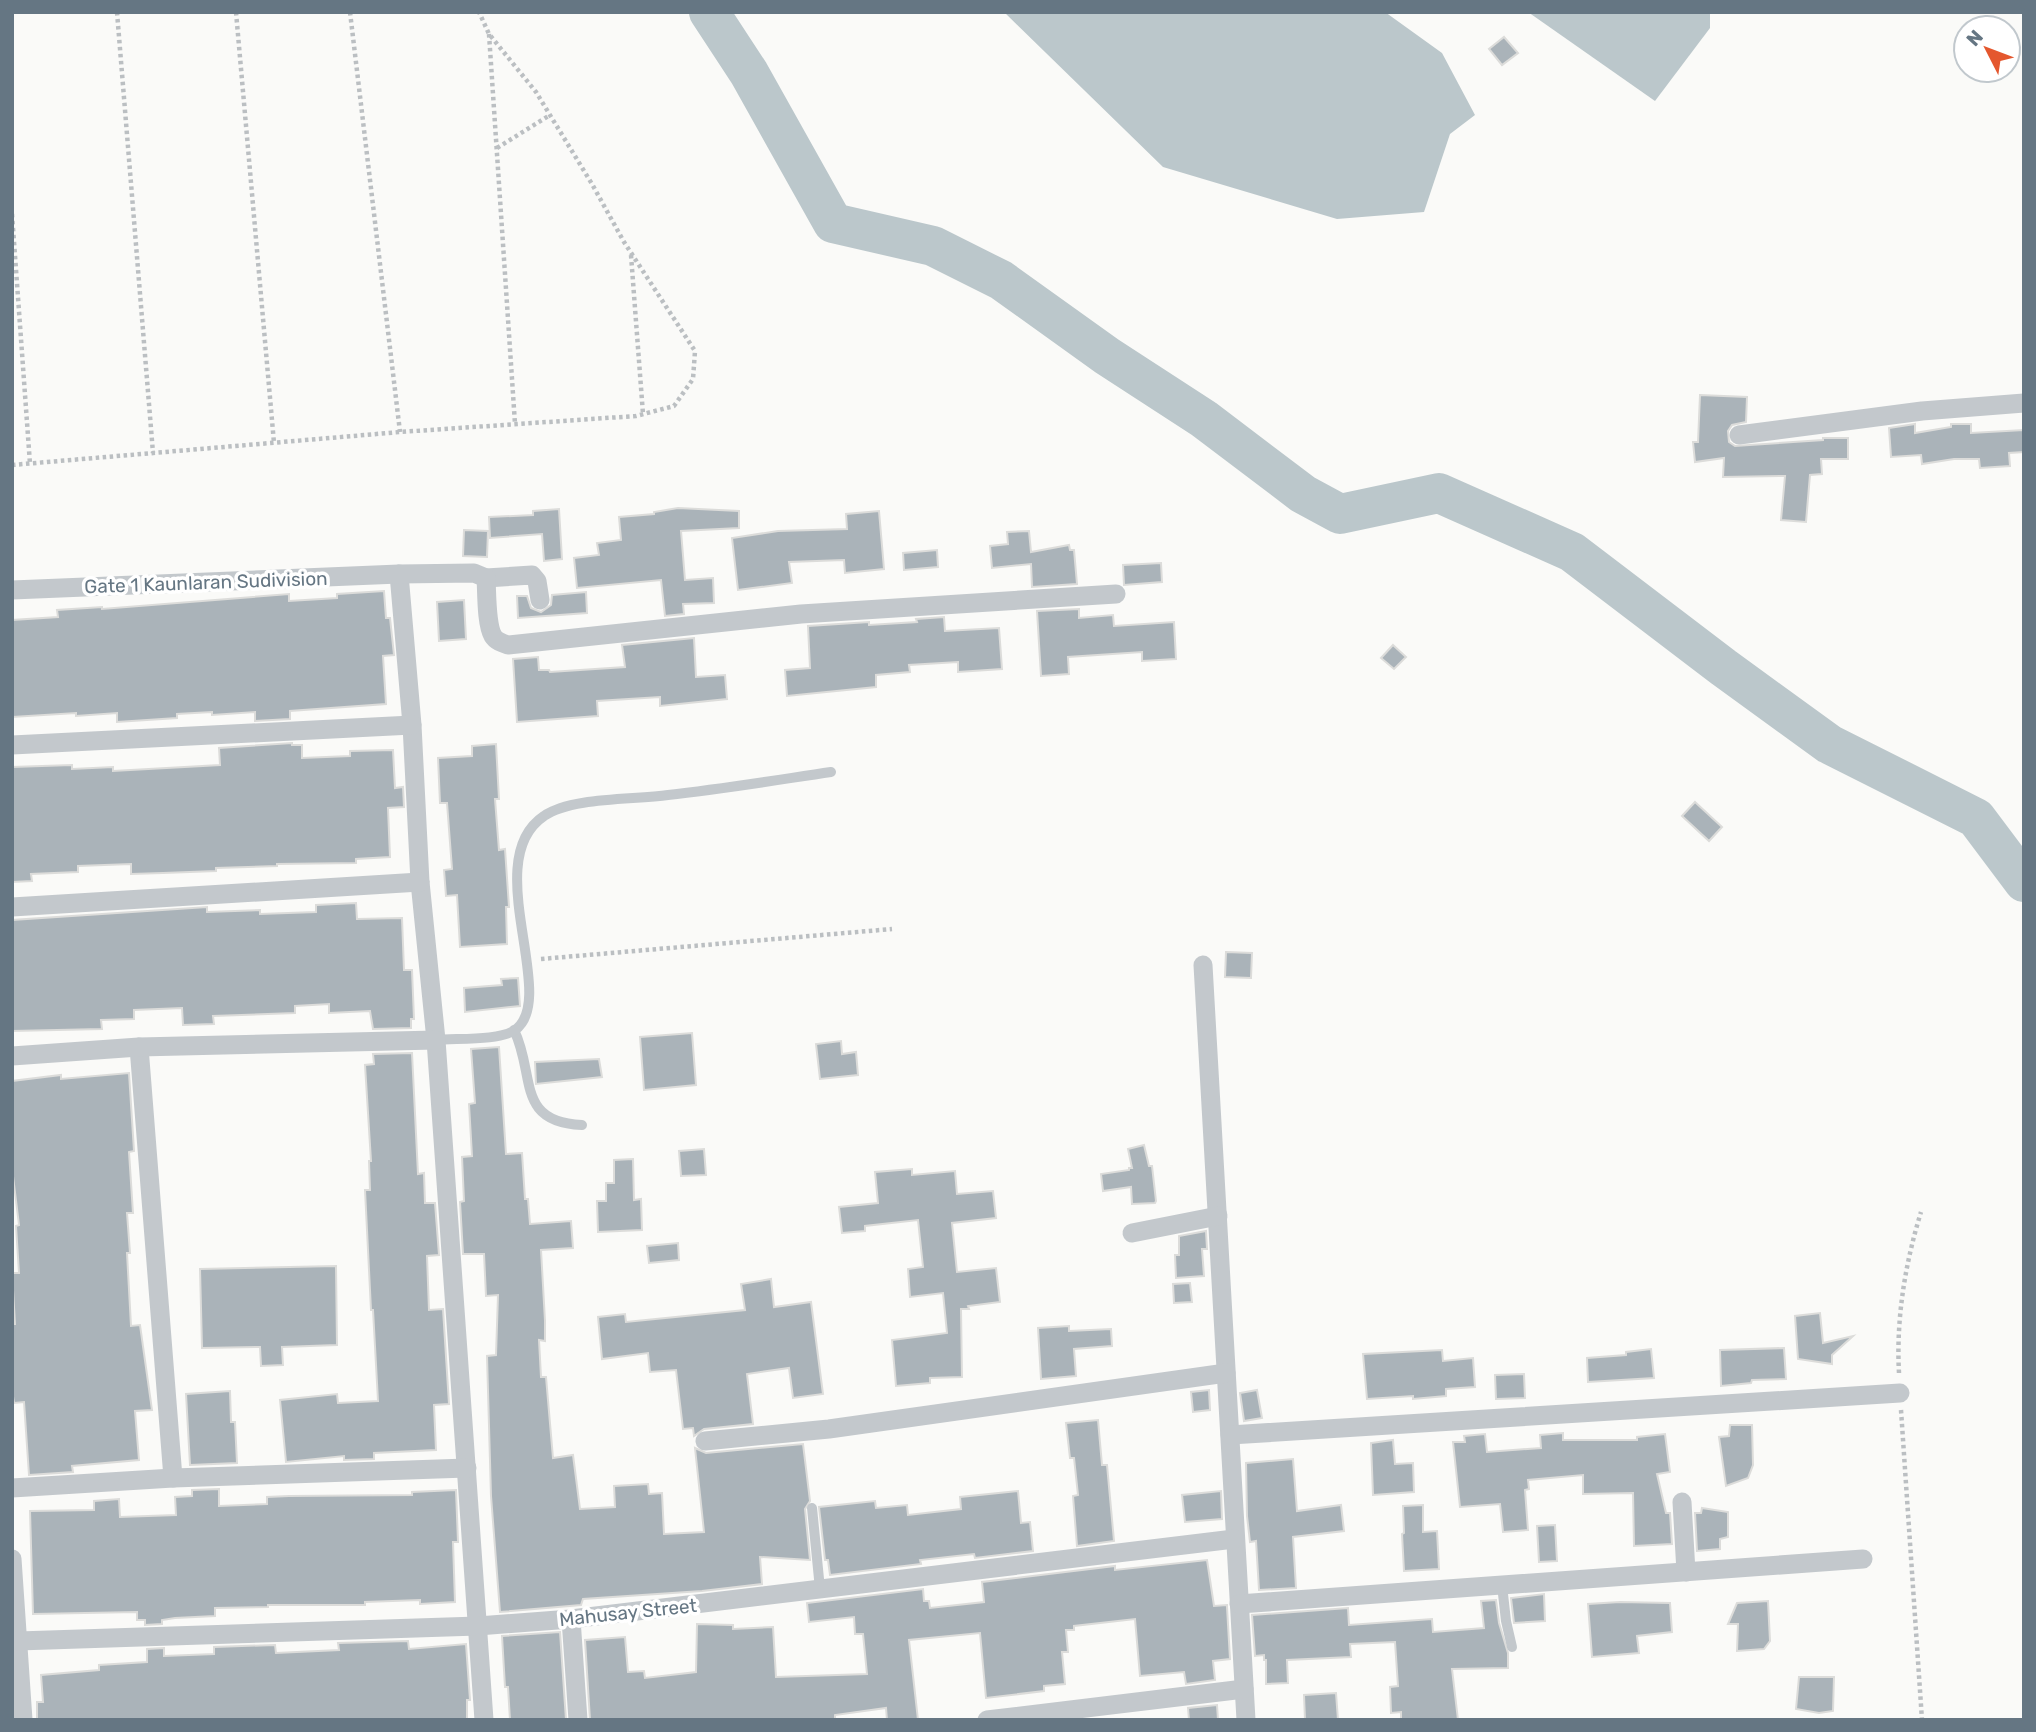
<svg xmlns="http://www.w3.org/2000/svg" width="2036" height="1732" font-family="Rubik,sans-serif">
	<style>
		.water { fill: #bbc7cb }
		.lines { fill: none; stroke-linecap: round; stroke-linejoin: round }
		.river { stroke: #bbc7cb; stroke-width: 40 }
		.building { fill: #aab3b9; stroke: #dcdcda; stroke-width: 2 }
		.path { stroke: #bbbfc2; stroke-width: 4.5; stroke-dasharray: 3.5 3.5; stroke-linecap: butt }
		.service { stroke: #c3c8cc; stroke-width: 10 }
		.minor { stroke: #c3c8cc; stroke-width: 19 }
		.labels { text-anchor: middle; stroke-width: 7; stroke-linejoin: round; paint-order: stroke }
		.street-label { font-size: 19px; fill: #657683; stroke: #fff }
	</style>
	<rect width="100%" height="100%" fill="#fafaf8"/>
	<!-- water -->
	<g class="water">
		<path d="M1004,12H1385L1442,53L1475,115L1450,134L1424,212L1337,219L1163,167Z"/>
		<path d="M1528,12H1710V28L1655,101Z"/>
	</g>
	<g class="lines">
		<!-- river -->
		<path class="river" d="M709,12L749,73L833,223L933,246L1001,280L1107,356L1204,419L1303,494L1340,514L1439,493L1572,552L1723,667L1829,744L1976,818L2024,882"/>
	</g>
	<!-- building -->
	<g class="building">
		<path d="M1504,37L1518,53L1502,65L1489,49Z"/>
		<path d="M1700,395L1747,397L1746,422L1732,425L1728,431L1729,442L1735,446L1823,440V438H1848V459H1821L1822,474L1810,475L1806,522L1781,520L1785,476L1723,477L1724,458L1695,462L1693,442H1698Z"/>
		<path d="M1915,424V433L1951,427V424H1971V433L2024,430V452L2009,453L2010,466L1980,468L1979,459H1954L1922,464L1921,455L1891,457L1889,428Z"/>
		<path d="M678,508L739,511V528L681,531L685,580L713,578L714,603L683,604L684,614L665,616L661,580L577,588L574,558L599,555L597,543L621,540L619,517L654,514V512Z"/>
		<path d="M559,509L562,559L544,561L542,534L490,538L489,517L533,515V511Z"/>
		<path d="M879,511L884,569L845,573L844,560L789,562L792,583L738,590L732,538L778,531L847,529L846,514Z"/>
		<path d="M464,530L488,531L487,557L463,556Z"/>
		<path d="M1029,531L1031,552L1069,545L1070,550H1074L1077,584L1032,587L1031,564L992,568L990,546L1008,544L1007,532Z"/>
		<path d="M937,550L938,567L904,570L903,553Z"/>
		<path d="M1161,563L1162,582L1124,585L1123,565Z"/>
		<path d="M384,591L386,618H390L394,655L383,656L386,704L290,711V719L255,721V712L212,715V712L177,714V718L117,722V713L76,716V713L12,717V620L58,617L57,610L102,607V609L289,594V601L337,598V594Z"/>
		<path d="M586,592L587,613L518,618L517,596H527L531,608L541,612L551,605L552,595Z"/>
		<path d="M464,600L466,639L439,641L437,602Z"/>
		<path d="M1079,609V618L1113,615L1114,626L1174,622L1176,659L1142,661V652L1068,657L1069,674L1041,676L1037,611Z"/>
		<path d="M944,617L945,631L999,628L1002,669L958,672V662L909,665L910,672L876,675V687L787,696L785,670L810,668L808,626L869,622V625L917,622L916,619Z"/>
		<path d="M694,638L696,677L725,675L727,699L660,706V697L597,701L598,716L517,722L513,659L538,657L539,670H549L550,672L625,667L622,645Z"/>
		<path d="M1393,645L1406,657L1394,669L1381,658Z"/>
		<path d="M292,743V745H302V758L350,756V751L393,750L395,788L403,787L404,807L388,808L390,857L356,859V863L277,864V866L216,868V871L163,873L131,874V864L78,866V872L31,874L32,881L12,882V767L72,765V769L113,767V771L220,765L219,748Z"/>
		<path d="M496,744L499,799H495L499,850L505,849L509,907H506L507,944L460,947L457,895L446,896L444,870L452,869L447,803H440L438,758L472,756V746Z"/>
		<path d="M1695,802L1722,827L1709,841L1682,816Z"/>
		<path d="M356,903L357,919L402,918L404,970H412L414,1019H411V1028L373,1029L370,1011L329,1013V1004L295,1006V1013L213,1016L214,1024L183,1025L182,1008L134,1010V1019L101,1020L102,1029L12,1031V920L207,907V912L260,910V914L316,912V905Z"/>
		<path d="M1226,952L1252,953L1251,978L1225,977Z"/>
		<path d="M518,978L520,1006L465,1012L464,988L502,985L501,979Z"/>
		<path d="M692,1033L696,1085L644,1090L640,1037Z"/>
		<path d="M841,1041L842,1054L856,1052L858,1075L820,1079L816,1044Z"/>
		<path d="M499,1047L506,1154L522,1153L525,1199H528L530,1224L571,1221L573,1248L541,1250L545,1321V1341L539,1340L541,1377H546L553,1458L573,1455L580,1509L615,1507L614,1486L648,1484L649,1494L662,1493L664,1534L704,1532L695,1448L706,1453L803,1444L810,1501L805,1509L810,1560L760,1557L762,1584L702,1591L583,1599L581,1605L500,1612L491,1496L487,1356L496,1355L498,1295L486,1296L484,1254H463L460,1202L464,1201L462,1157L472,1156L469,1104L475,1103L471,1049Z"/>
		<path d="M412,1053L418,1174L424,1173L425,1203H435L439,1255L427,1256L429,1310L443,1309L449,1404L434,1405L436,1450L374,1453V1459L344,1460V1456L286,1462L280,1400L337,1394L338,1403L378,1401L373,1310H371L365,1190H370L369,1161H371L365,1065L374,1064L373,1054Z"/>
		<path d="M599,1059L602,1077L536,1084L535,1062Z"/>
		<path d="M129,1073L134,1151L129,1152L133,1213H127L130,1253H127L131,1326L140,1325L152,1410L135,1411L139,1460L72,1466L73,1472L29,1475L24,1402L14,1403L12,1390V1324H15L12,1273H19L16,1226L19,1225L12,1168V1081L61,1075V1079Z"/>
		<path d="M1144,1145L1149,1166H1152L1156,1201L1155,1203L1132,1204L1131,1187L1103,1191L1101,1174L1129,1170V1168H1132L1128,1149Z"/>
		<path d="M704,1149L706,1175L681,1176L679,1151Z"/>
		<path d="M633,1159L634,1200L641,1199L642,1230L598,1232L597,1201H606V1183H614V1160Z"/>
		<path d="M912,1169V1175L955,1171L957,1194L993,1191L996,1218L952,1223L957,1272L996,1268L1000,1302L968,1306L969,1309H961L962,1377L930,1378V1383L896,1386L892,1340L947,1333L943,1293L910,1297L908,1269L923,1267L918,1220L865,1226V1231L842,1233L839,1207L878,1203L875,1172Z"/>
		<path d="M1206,1231L1207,1249H1202L1204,1276L1176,1278L1175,1255H1179V1236Z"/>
		<path d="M678,1243L679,1260L649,1263L647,1246Z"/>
		<path d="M336,1266L337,1345L282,1347L283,1365L261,1366L260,1347L202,1348L200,1269Z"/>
		<path d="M771,1279L774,1307L811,1302L823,1394L793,1398L789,1368L747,1374L753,1424L704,1429L694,1436L693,1428L683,1429L676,1370L650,1372L648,1353L602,1359L598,1317L625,1314L626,1322L745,1310L741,1284Z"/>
		<path d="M1190,1283L1192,1302L1174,1303L1173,1284Z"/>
		<path d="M1820,1313L1823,1343L1853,1336L1832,1355V1364L1798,1359L1795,1316Z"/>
		<path d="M1069,1326V1331L1111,1329L1112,1346L1074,1349L1076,1376L1041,1379L1038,1328Z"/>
		<path d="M1784,1348L1786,1379L1752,1380L1751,1383L1721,1386L1720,1350Z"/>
		<path d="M1651,1349L1654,1378L1588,1382L1587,1358L1626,1355V1352Z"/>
		<path d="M1442,1350L1443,1361L1473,1358L1475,1387L1446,1389V1396L1413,1399V1396L1367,1399L1363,1354Z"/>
		<path d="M1524,1374L1525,1398L1496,1399L1495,1375Z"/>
		<path d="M1209,1390L1210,1410L1193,1412L1191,1392Z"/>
		<path d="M1257,1390L1262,1418L1244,1421L1240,1393Z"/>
		<path d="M230,1391L231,1422H235L237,1463L190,1465L186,1394Z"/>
		<path d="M1098,1420L1102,1465H1107L1114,1541L1077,1546L1073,1496L1078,1495L1074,1458H1070L1066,1423Z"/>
		<path d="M1730,1425H1752L1753,1465L1748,1478L1726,1486L1719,1437L1729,1436Z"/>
		<path d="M1563,1433V1440H1637V1437L1665,1434L1670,1472L1657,1474L1666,1513H1670L1672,1544L1634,1546L1633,1493L1583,1494V1475L1528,1480L1529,1489L1525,1490L1528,1530L1503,1532L1500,1504L1460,1507L1453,1442H1465L1464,1436L1485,1434L1487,1452L1541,1448L1540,1435Z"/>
		<path d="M1393,1440L1395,1464L1413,1463L1414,1492L1373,1495L1371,1443Z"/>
		<path d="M1293,1459L1297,1511L1341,1505L1344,1531L1293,1537L1296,1588L1259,1590L1256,1541L1250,1542L1247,1516L1246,1463Z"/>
		<path d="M219,1489V1506L267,1504V1497L289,1496L412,1495V1492L456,1490L458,1542H453L455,1602L420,1604V1600L365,1602V1605H268V1607L215,1608V1616L175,1618L162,1620V1624L145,1625V1620H137V1612L33,1614L30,1511L94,1510V1501L119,1499L120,1517L176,1515L175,1497L192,1496V1490Z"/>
		<path d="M1018,1491L1021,1523L1030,1522L1033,1551L975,1558L974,1554L920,1560L921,1564L830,1575L828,1560H825L819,1507L875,1501L876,1508L907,1505L908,1515L961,1509L960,1497Z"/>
		<path d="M1221,1491L1222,1519L1185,1522L1182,1495Z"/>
		<path d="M1423,1505V1532L1437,1531L1439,1569L1404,1571L1402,1534L1404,1533L1403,1506Z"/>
		<path d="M1702,1508L1728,1512V1537L1720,1539V1549L1697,1551L1695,1513H1701Z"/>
		<path d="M1555,1525L1557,1561L1539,1562L1537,1526Z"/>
		<path d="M1207,1560L1214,1606L1227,1605V1607L1230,1659L1213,1661L1215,1680L1186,1684L1184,1672L1140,1676L1135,1619L1074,1626V1630H1066L1068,1652H1062L1065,1684L1044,1686V1691L986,1698L980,1633L909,1640L918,1720H887L886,1708L835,1715V1720H590L585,1640L625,1637L628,1672L644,1671L645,1678L696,1672L697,1624L733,1625V1629L773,1627L776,1677L867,1674L863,1634H855L854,1617L809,1622L807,1603L923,1589L924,1601H929L930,1608L984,1602L982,1582L1115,1566V1570Z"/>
		<path d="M1544,1594L1545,1621L1514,1623L1511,1598Z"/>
		<path d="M1496,1600L1499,1623L1508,1653V1668L1452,1669L1458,1720H1401V1712L1391,1713L1390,1687L1398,1686L1395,1642L1350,1644L1351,1657L1287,1660L1288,1683L1266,1684V1660H1264V1655L1255,1656L1252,1615L1348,1608L1349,1625L1432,1619L1433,1632L1484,1628L1481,1601Z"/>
		<path d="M1768,1601L1770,1641L1764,1649L1737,1651L1738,1624H1728L1737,1603Z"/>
		<path d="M1620,1602L1670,1603L1672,1632L1637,1636L1639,1653L1592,1657L1588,1604Z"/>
		<path d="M560,1632L566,1720H510L508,1687H505L502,1636Z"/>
		<path d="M408,1641L409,1649L466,1644L470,1700H467V1720H37V1702H43L41,1675L99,1670V1665L147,1662V1649L164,1648V1656L214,1654V1647L275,1645L276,1653L339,1650L338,1643Z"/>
		<path d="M1799,1677H1834L1833,1711L1819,1713L1796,1709Z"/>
		<path d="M1336,1693L1338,1720H1305L1304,1695Z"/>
		<path d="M1217,1705L1218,1720H1189L1188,1708Z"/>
	</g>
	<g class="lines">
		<!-- path -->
		<g class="path">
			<path d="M117,12L153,453"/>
			<path d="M236,12L274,443"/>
			<path d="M350,12L400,432"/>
			<path d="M489,34L515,424"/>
			<path d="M497,148L550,115"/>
			<path d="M12,214L30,464"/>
			<path d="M631,255L643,414"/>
			<path d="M12,465L400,432L636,416L674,406L693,379L695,351L624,242L592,184L536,92L489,34L479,12"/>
			<path d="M541,959L892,929"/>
			<path d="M1899,1373C1896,1319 1905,1264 1921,1212"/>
			<path d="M1901,1410L1922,1720"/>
		</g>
		<!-- service -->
		<g class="service">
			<path d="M514,1030C536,1075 515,1122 582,1125"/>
			<path d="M436,1040C456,1038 499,1041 515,1030C560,998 478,860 544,816C571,797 634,800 668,795C723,789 777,780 831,772"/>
			<path d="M812,1508L820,1589"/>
			<path d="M1502,1585L1506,1621L1512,1647"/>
		</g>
		<!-- minor -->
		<g class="minor">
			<path d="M1739,435L1922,411L2024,403"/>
			<path d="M399,574L412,725L420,882L436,1040L484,1720"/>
			<path d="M486,578L532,575L537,581L540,600"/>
			<path d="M12,590L399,574L474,573L486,578C487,592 486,624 493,636C496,641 502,643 508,645L801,614L1116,594"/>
			<path d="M12,745L412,725"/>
			<path d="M12,907L420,882"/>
			<path d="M1203,965L1246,1720"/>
			<path d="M139,1047L173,1478"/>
			<path d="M12,1056L139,1047L436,1040"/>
			<path d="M1132,1233L1218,1216"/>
			<path d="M1230,1435L1900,1393"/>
			<path d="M705,1441L829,1429L1226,1373"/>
			<path d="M12,1488L173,1478L467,1468"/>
			<path d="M1682,1502L1686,1572"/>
			<path d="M12,1559L23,1720"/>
			<path d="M1239,1604L1863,1559"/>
			<path d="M571,1619L578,1720"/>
			<path d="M18,1641L478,1626L571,1619L1234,1539"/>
			<path d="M987,1720L1244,1689"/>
		</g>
	</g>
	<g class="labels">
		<!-- street labels -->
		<g class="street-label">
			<text transform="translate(206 582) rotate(-2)" y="7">Gate 1 Kaunlaran Sudivision</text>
			<text transform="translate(628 1612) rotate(-6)" y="7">Mahusay Street</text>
		</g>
	</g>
	<!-- border -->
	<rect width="2036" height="1732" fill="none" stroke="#657683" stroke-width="28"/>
	<!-- north arrow -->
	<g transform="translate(1987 49) rotate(312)"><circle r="33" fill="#ffffff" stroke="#c1c8cd" stroke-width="2"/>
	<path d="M0-5L12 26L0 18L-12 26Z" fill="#e4572e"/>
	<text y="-10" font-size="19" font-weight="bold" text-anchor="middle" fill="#657683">N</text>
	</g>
</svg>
